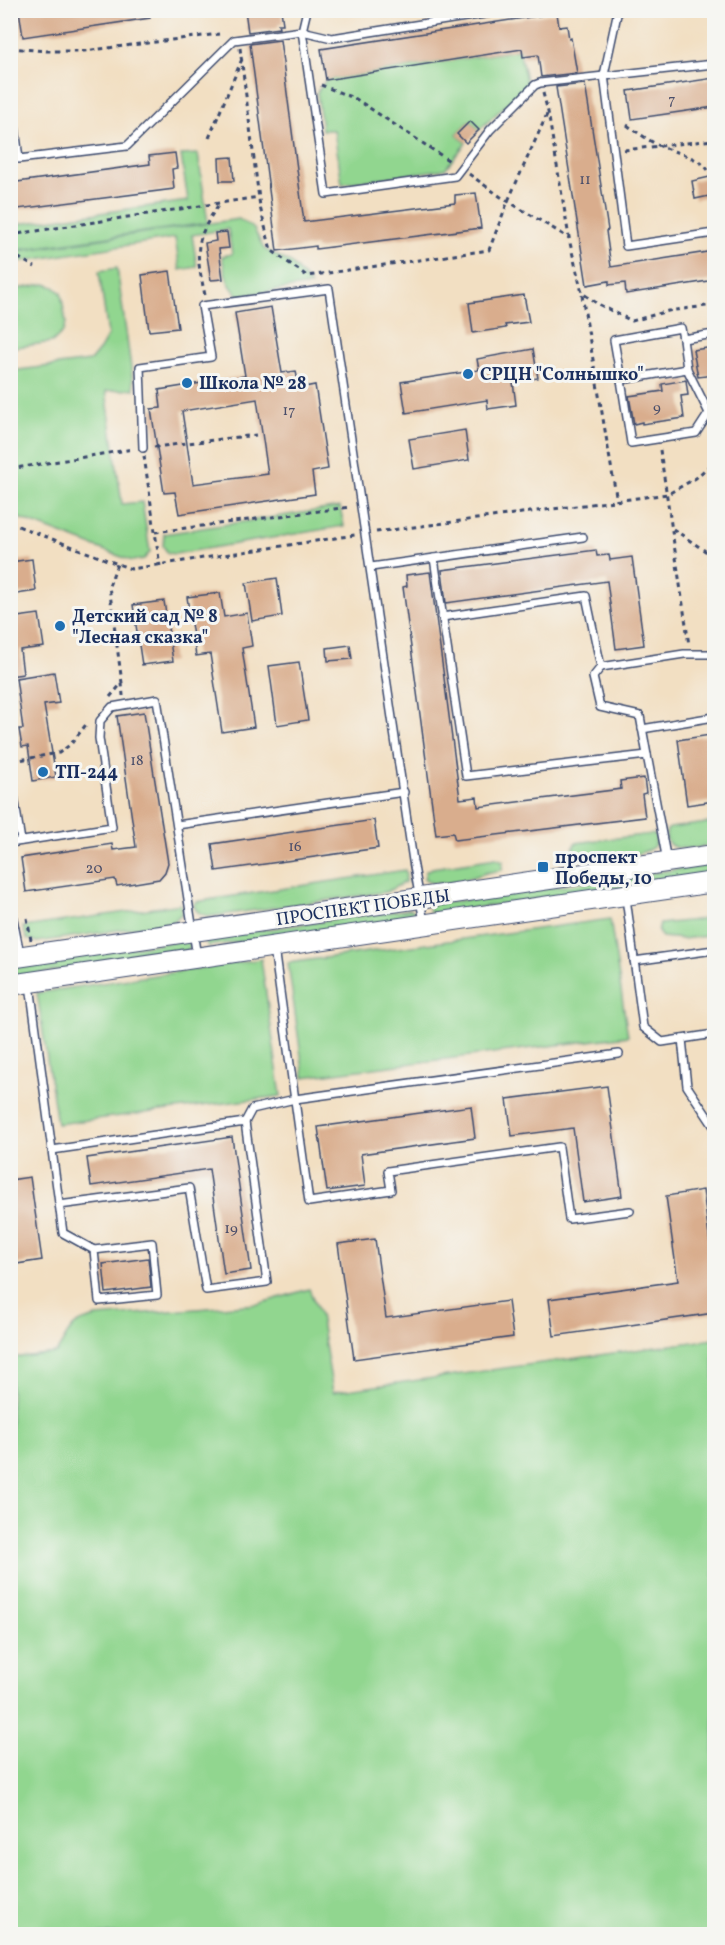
<svg xmlns="http://www.w3.org/2000/svg" width="725" height="1945" font-family="Vollkorn,serif">
	<style>
		.green { fill: #91d68f; stroke: #568276; stroke-width: 1.5 }
		.building { fill: #d9ad8d; fill-rule: evenodd }
		.lines { fill: none; stroke-linecap: round; stroke-linejoin: round }
		.service-casing { stroke: #3b496d; stroke-width: 10 }
		.secondary-casing { stroke: #3b496d; stroke-width: 22 }
		.path { stroke: #3b496d; stroke-width: 3; stroke-dasharray: 4.5 4.5; stroke-linecap: butt }
		.service { stroke: #fff; stroke-width: 7 }
		.secondary { stroke: #fff; stroke-width: 20 }
		.poi-dot { fill: #1f6fb2; stroke: #f6f6f2; stroke-width: 2 }
		.labels { text-anchor: middle; stroke-width: 6; stroke-linejoin: round; paint-order: stroke }
		.number-label { font-size: 15px; fill: #4a4e6a }
		.poi-label { font-size: 18px; font-weight: bold; fill: #1b2f5e; stroke: #f6f6f2; text-anchor: start }
		.street-label { font-size: 18px; fill: #1b2f5e; stroke: #f6f6f2 }
	</style>
	<rect width="100%" height="100%" fill="#f6f6f2"/>
	<filter id="ink" filterUnits="userSpaceOnUse"><feTurbulence type="fractalNoise" baseFrequency=".0167" numOctaves="2"/><feDisplacementMap in="SourceGraphic" scale="12" xChannelSelector="R" yChannelSelector="G"/><feConvolveMatrix kernelMatrix="1 2 1 2 8 2 1 2 1" color-interpolation-filters="sRGB"/></filter>
	<filter id="wash" filterUnits="userSpaceOnUse"><feTurbulence type="fractalNoise" baseFrequency=".008" numOctaves="4" result="noise"/><feDisplacementMap in="SourceGraphic" scale="24" xChannelSelector="R" yChannelSelector="G"/><feGaussianBlur stdDeviation="1.35" result="paint"/><feColorMatrix in="noise" values="0 0 0 0 0 0 0 0 0 0 0 0 0 0 0 0 0 1.4 0 .05"/><feComposite in="paint" operator="in"/></filter>
	<g filter="url(#wash)">
		<rect width="100%" height="100%" fill="#f2dfc2"/>
		<!-- green -->
		<g class="green">
			<path d="M519,50L527,85L479,130L470,121L457,134L466,143L445,169L342,184L334,130H322L317,92L326,80Z"/>
			<path d="M714,145V172H708L705,146Z"/>
			<path d="M198,154L208,223L11,251V225L188,201L181,155Z"/>
			<path d="M239,219L254,229L264,249L291,263L311,285L239,296C226,284 225,273 222,256L232,254L228,229L192,235L197,267L180,270L175,238L11,263V252Z"/>
			<path d="M117,268L134,389L106,391L122,504L142,502L150,552L144,559L132,561L11,515V371L90,361L100,349L108,335L99,271Z"/>
			<path d="M45,284L54,287L61,293L66,323L63,332L52,342L11,348V290Z"/>
			<path d="M340,507L344,526L175,554L168,553L163,546L164,534Z"/>
			<path d="M714,822V845C700,847 660,857 667,830L670,828Z"/>
			<path d="M652,834L656,837C656,841 656,843 654,846C645,857 591,860 578,857L573,850L575,843Z"/>
			<path d="M496,858L503,861L502,870C496,872 489,871 483,874C471,878 433,891 424,878L426,871L432,868Z"/>
			<path d="M714,864V874L439,913H432L429,911L430,905Z"/>
			<path d="M405,870L406,874L405,882L386,892L213,916C204,916 197,914 194,906L195,902Z"/>
			<path d="M181,904L182,913L173,922L37,942L27,939L23,927Z"/>
			<path d="M411,909L415,912L413,918L208,946L205,941L206,938Z"/>
			<path d="M714,918V935L683,939L662,937L658,932L660,924Z"/>
			<path d="M610,919L628,1036L304,1077L288,963Z"/>
			<path d="M185,940L190,944L189,950L11,978L10,965Z"/>
			<path d="M261,959L281,1096L57,1124L37,993Z"/>
			<path d="M309,1289L320,1315L333,1392L714,1339V1934H11V1358L56,1353C72,1330 67,1324 97,1317L258,1304Z"/>
		</g>
		<g id="blocks">
			<!-- building -->
			<g class="building">
				<path d="M19,10H150V18L23,37Z"/>
				<path d="M245,10H281L283,24H278L279,28L248,32Z"/>
				<path d="M557,13L559,27L567,26L569,39L571,38L577,73L541,77L538,55L523,57L522,49L326,80L321,49Z"/>
				<path d="M280,40L304,222L455,203V195L476,193L481,228L316,249V246L277,251L250,44Z"/>
				<path d="M714,78V107L632,119L628,91Z"/>
				<path d="M585,84L608,230L606,231L611,267L714,251V280L626,294L625,283L609,285V281L587,285L556,87Z"/>
				<path d="M470,121L479,130L466,143L457,134Z"/>
				<path d="M175,153L177,168L172,169L174,189L10,210V183L150,164L149,156Z"/>
				<path d="M232,157L234,181H220L219,158Z"/>
				<path d="M714,176V195L695,199L692,181Z"/>
				<path d="M227,232L229,248L219,249L223,279L211,280L205,243L216,241L215,233Z"/>
				<path d="M170,271L178,328L149,331L142,275Z"/>
				<path d="M524,295L529,322L505,325L506,328L473,333L469,303Z"/>
				<path d="M271,307L282,373L296,371L299,388L315,385L328,469L312,472L315,494L179,514L175,492L164,493L151,409L161,408L159,390L245,376L235,313ZM257,399L268,474L193,484L182,411Z"/>
				<path d="M714,347V375L698,377L693,350Z"/>
				<path d="M533,349L538,378L513,382L516,405L488,409L487,400L406,413L401,382L479,370L477,359Z"/>
				<path d="M686,380L688,395L681,396L684,418L642,424V422L634,424L629,396L663,391L662,384Z"/>
				<path d="M465,430L469,460L414,469L409,439Z"/>
				<path d="M596,550L597,556L609,555L610,560L632,557L644,645L616,649L607,581L446,603L442,570Z"/>
				<path d="M32,559L36,591L10,595V562Z"/>
				<path d="M430,572L460,799L477,797L478,807L621,789L620,781L644,778L646,793L642,794L645,817L455,840L453,833L436,835L403,587L407,586L406,575Z"/>
				<path d="M277,578L282,616L252,621L246,583Z"/>
				<path d="M220,593L224,617L247,613L252,646L242,648L254,727L222,732L210,654L196,656L187,597Z"/>
				<path d="M164,601L173,661L142,665L133,605Z"/>
				<path d="M39,614L44,647L20,650L23,674L10,676V618Z"/>
				<path d="M350,645L352,659L328,661L327,648Z"/>
				<path d="M299,662L308,720L277,725L269,666Z"/>
				<path d="M54,672L59,703L44,705L56,777L33,781L28,746L22,747L19,729H23L16,678Z"/>
				<path d="M144,712L168,863L165,872L159,879L117,886L115,879L26,892L21,858L112,844L113,850L136,847L117,716Z"/>
				<path d="M710,735L714,765V801L687,805L678,740Z"/>
				<path d="M374,820L378,848L216,871L212,844Z"/>
				<path d="M607,1086L622,1196L583,1202L573,1128L512,1136L507,1099Z"/>
				<path d="M471,1106L475,1138L361,1154L365,1186L327,1191L318,1127Z"/>
				<path d="M232,1137L251,1270L224,1274L209,1169L91,1186L87,1158Z"/>
				<path d="M30,1177L42,1260L10,1265V1180Z"/>
				<path d="M703,1190L714,1276V1313L554,1336L549,1299L678,1281L666,1196Z"/>
				<path d="M375,1239L386,1318L508,1301L513,1337L354,1359L338,1244Z"/>
				<path d="M148,1258L151,1287L106,1293L103,1264Z"/>
			</g>
		</g>
	</g>
	<g filter="url(#ink)">
		<use href="#blocks" fill-opacity="0" stroke="#3b496d" stroke-width="1.5"/>
		<g class="lines">
			<defs>
				<g id="service">
					<path d="M307,10L302,31L326,194L455,176L490,130L535,85L540,83L714,64"/>
					<path d="M618,10L604,75L626,246L714,233"/>
					<path d="M10,87L19,159L127,146L234,40L302,31L332,38L510,10"/>
					<path d="M714,334L683,339L687,369L709,413L714,412"/>
					<path d="M687,369L621,380L631,443L696,433L709,413"/>
					<path d="M621,380L614,340L681,328L683,339"/>
					<path d="M143,448L140,367L211,357L202,306L329,289L413,861L424,922"/>
					<path d="M434,558L466,776L647,755L667,861"/>
					<path d="M371,567L583,537"/>
					<path d="M442,617L586,596L601,667L593,677L600,707L640,716L647,755"/>
					<path d="M601,667L684,654H714"/>
					<path d="M642,729L714,717"/>
					<path d="M10,771L21,841"/>
					<path d="M177,825L404,792"/>
					<path d="M10,843L112,827L99,738L100,721L112,707L157,699L197,957"/>
					<path d="M626,898L643,1027L662,1042L714,1034"/>
					<path d="M10,904L20,954"/>
					<path d="M274,948L309,1202L391,1190L388,1171L559,1147L569,1219L630,1211"/>
					<path d="M634,961L714,950"/>
					<path d="M30,985L63,1233L94,1250"/>
					<path d="M682,1039L687,1086L713,1125"/>
					<path d="M245,1122L252,1109L295,1099L619,1054"/>
					<path d="M52,1150L245,1122L267,1282L206,1290L189,1188L59,1205"/>
					<path d="M152,1243L157,1295L99,1301L94,1250Z"/>
				</g>
				<g id="secondary">
					<path d="M10,958L714,855"/>
					<path d="M10,985L714,882"/>
				</g>
			</defs>
			<!-- service casing -->
			<use href="#service" class="service-casing"/>
			<!-- secondary casing -->
			<use href="#secondary" class="secondary-casing"/>
			<!-- path -->
			<g class="path">
				<path d="M10,48L46,51H84L219,34"/>
				<path d="M240,48L260,207L271,250L307,276L489,250L508,201L548,112"/>
				<path d="M321,85L356,99L451,162"/>
				<path d="M543,93L548,112L570,243L582,293L598,304L632,321L668,311L714,305"/>
				<path d="M627,125C638,133 648,140 660,146C675,153 698,156 708,170"/>
				<path d="M209,138L242,59"/>
				<path d="M624,150L714,140"/>
				<path d="M469,174L501,197L569,238"/>
				<path d="M10,235L259,197"/>
				<path d="M10,253L35,267"/>
				<path d="M205,295C195,251 194,241 219,204"/>
				<path d="M582,295L617,501"/>
				<path d="M154,447L256,435"/>
				<path d="M660,450L689,645"/>
				<path d="M144,456L160,566"/>
				<path d="M10,469L133,449"/>
				<path d="M10,523L131,569L355,535"/>
				<path d="M673,529L714,557"/>
				<path d="M155,532L350,507"/>
				<path d="M376,532L668,494L696,478L714,461"/>
				<path d="M122,683L123,696"/>
				<path d="M110,697L122,683L109,586L117,564"/>
				<path d="M13,761L59,753L71,744L88,722"/>
				<path d="M27,918L31,940"/>
			</g>
			<!-- service -->
			<use href="#service" class="service"/>
			<!-- secondary -->
			<use href="#secondary" class="secondary"/>
		</g>
	</g>
	<!-- markers -->
	<g class="poi-dot">
		<circle cx="468" cy="374" r="6"/>
		<circle cx="187" cy="383" r="6"/>
		<circle cx="60" cy="626" r="6"/>
		<circle cx="43" cy="772" r="6"/>
		<rect x="537" y="861" width="12" height="12" rx="3"/>
	</g>
	<g class="labels">
		<!-- number labels -->
		<g class="number-label">
			<text x="672" y="104">7</text>
			<text x="585" y="184">11</text>
			<text x="657" y="412">9</text>
			<text x="289" y="415">17</text>
			<text x="137" y="765">18</text>
			<text x="295" y="851">16</text>
			<text x="94" y="873">20</text>
			<text x="231" y="1233">19</text>
		</g>
		<!-- poi labels -->
		<g class="poi-label">
			<text x="480" y="380">СРЦН "Солнышко"</text>
			<text x="199" y="389">Школа № 28</text>
			<text x="72" y="622">Детский сад № 8<tspan x="72" dy="21">"Лесная сказка"</tspan></text>
			<text x="55" y="778">ТП-244</text>
			<text x="555" y="863">проспект<tspan x="555" dy="21">Победы, 10</tspan></text>
		</g>
		<!-- street labels -->
		<g class="street-label">
			<text transform="translate(363 907) rotate(-8)" y="6">ПРОСПЕКТ ПОБЕДЫ</text>
		</g>
	</g>
	<!-- margin -->
	<rect width="725" height="1945" fill="none" stroke="#f6f6f2" stroke-width="36"/>
</svg>
